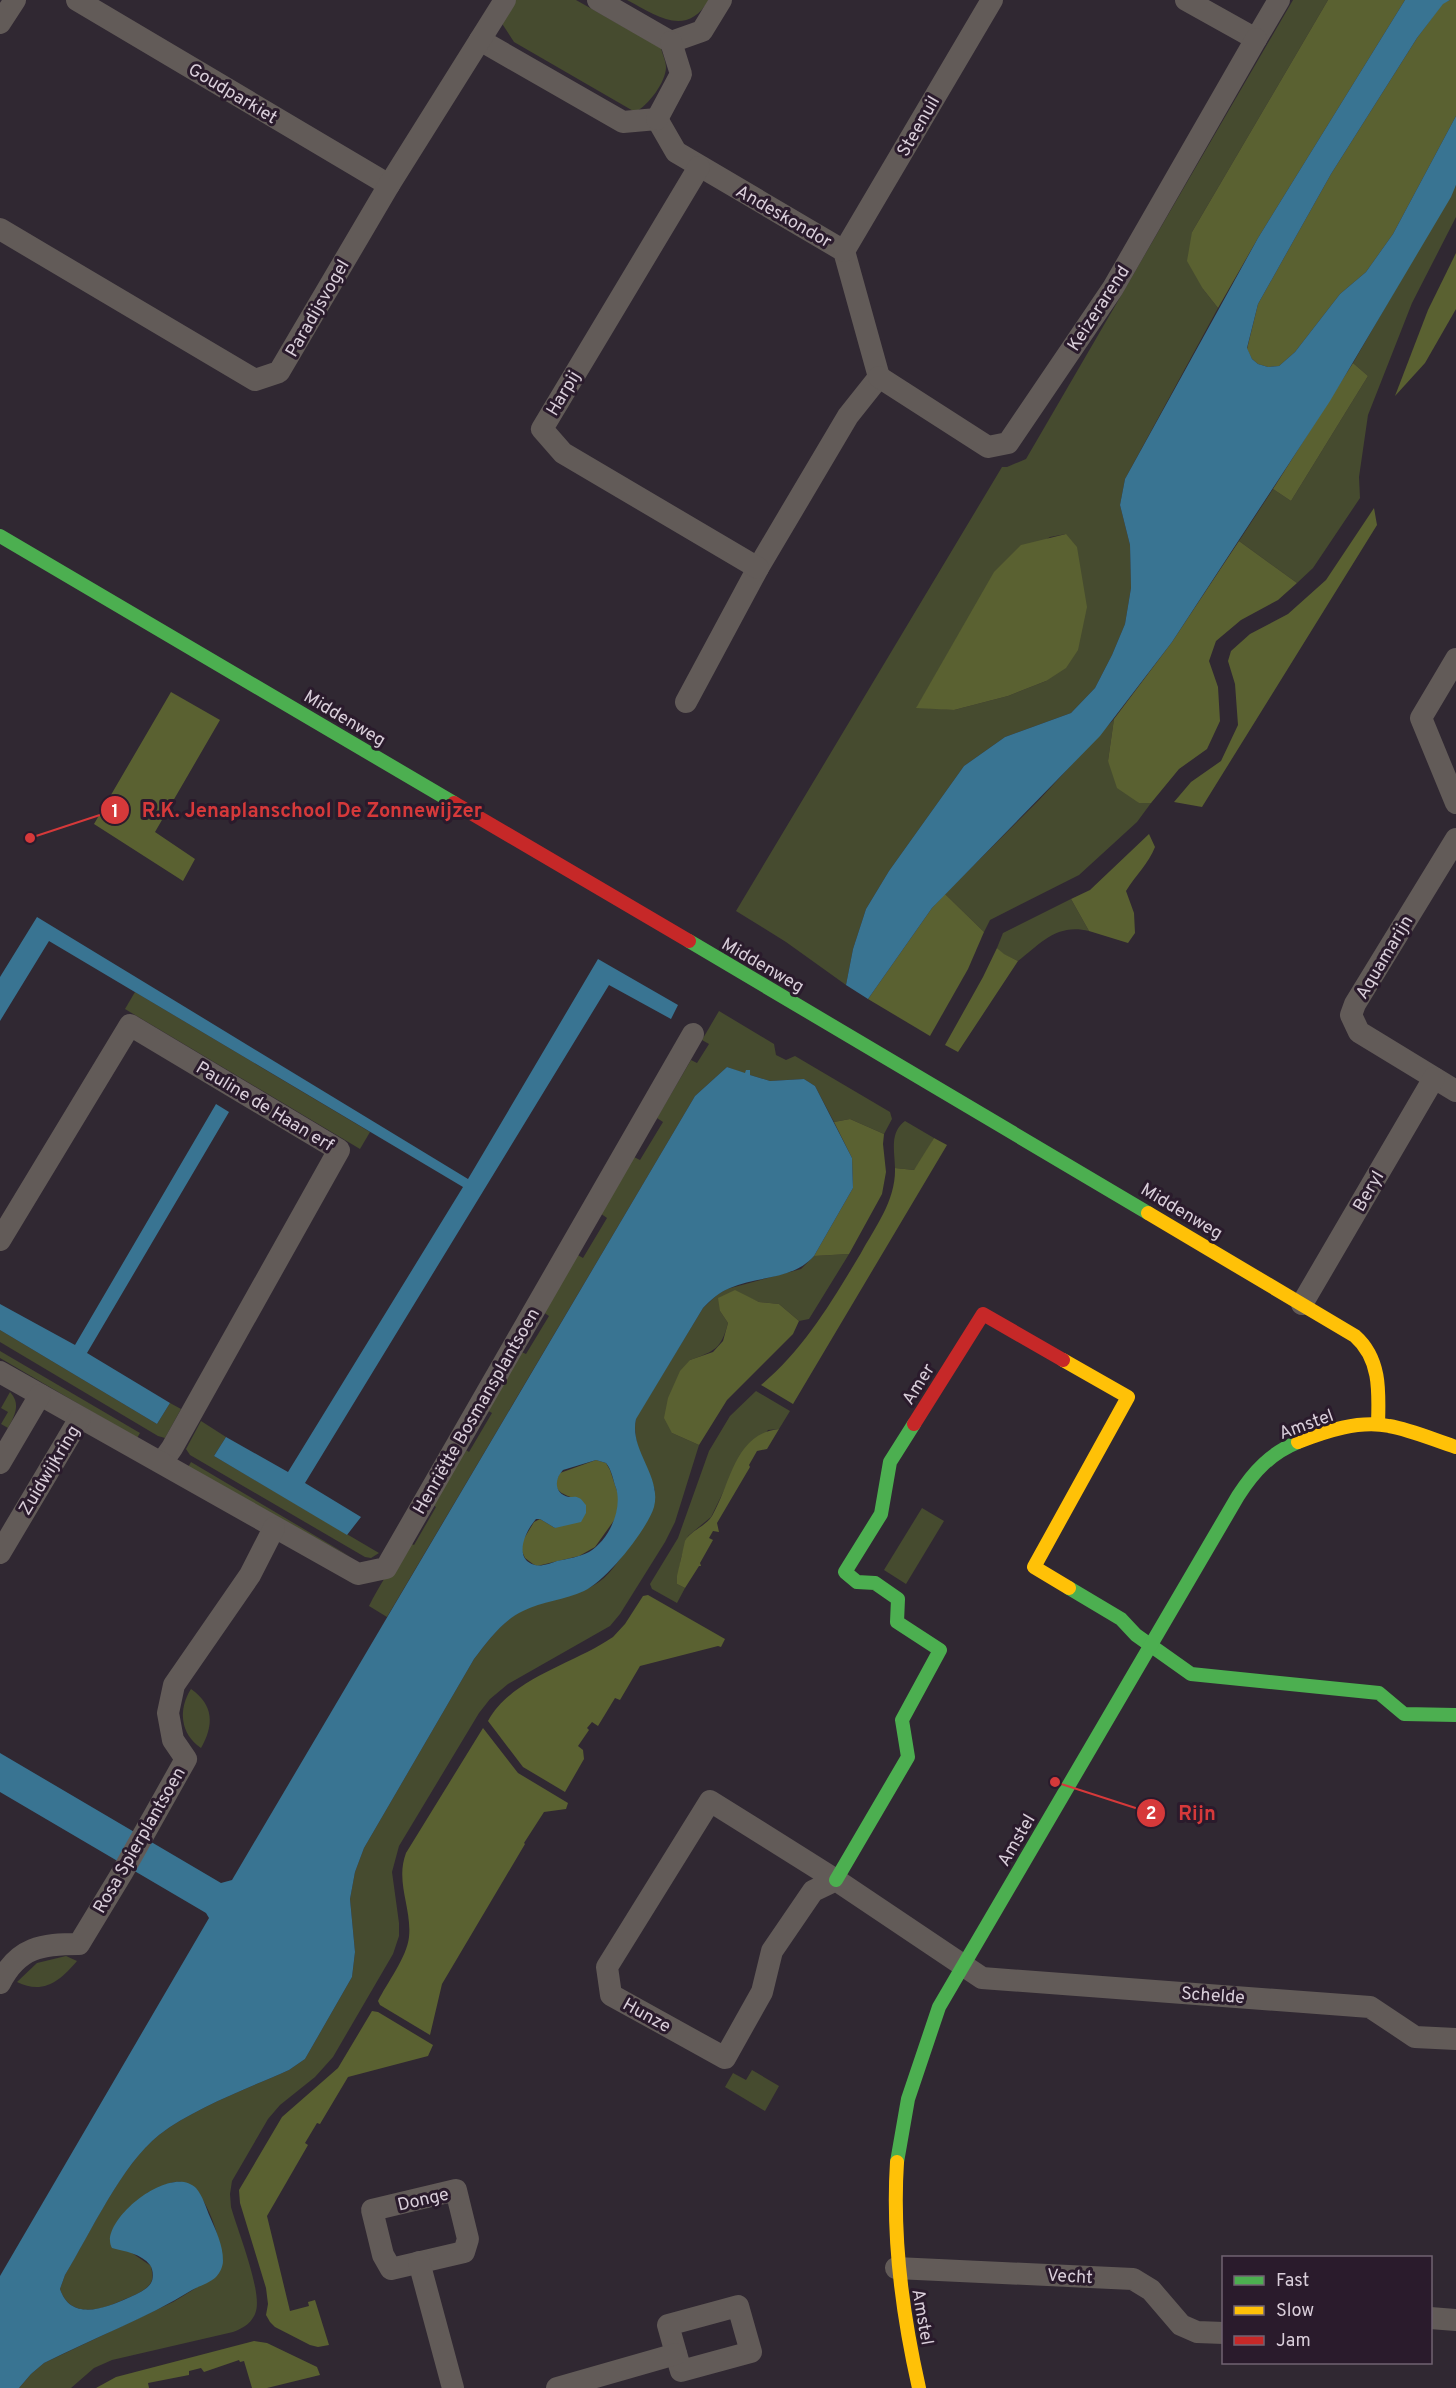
<svg xmlns="http://www.w3.org/2000/svg" width="1456" height="2388" font-family="Overpass,sans-serif">
	<style>
		.green { fill: #464b2f; fill-rule: evenodd }
		.forest { fill: #5a6131 }
		.water { fill: #397492; fill-rule: evenodd }
		.lines { fill: none; stroke-linecap: round; stroke-linejoin: round }
		.street { stroke: #625b58; stroke-width: 22 }
		.fast { stroke: #4caf50; stroke-width: 14 }
		.slow { stroke: #ffc107; stroke-width: 14 }
		.jam { stroke: #c62828; stroke-width: 14 }
		.labels { text-anchor: middle; stroke-width: 6; stroke-linejoin: round; paint-order: stroke }
		.street-label { font-size: 18px; fill: #d9ceda; stroke: #2a1b2c }
		.leader { fill: none; stroke: #d6393a; stroke-width: 2 }
		.callout-dot { fill: #d6393a; stroke: #2a1b2c; stroke-width: 2 }
		.mark-label { font-size: 18px; text-anchor: middle; font-weight: bold; fill: #fff }
		.callout-label { font-size: 20px; text-anchor: middle; font-weight: bold; fill: #d6393a; stroke: #2a1b2c; stroke-width: 6; stroke-linejoin: round; paint-order: stroke }
	</style>
	<rect width="100%" height="100%" fill="#302832"/>
	<!-- green -->
	<g class="green">
		<path d="M511,0H576L661,48C662,53 666,61 666,67C666,82 648,106 635,112L514,42L501,22Z"/>
		<path d="M627,0H709C686,38 657,16 627,0Z"/>
		<path d="M1293,0H1328L1192,232L1203,289L1218,308L1125,479L1120,505L1130,545L1131,588L1125,624L1112,655L1095,688L1071,713L1005,737L964,766L889,871L866,909L853,949L846,985L786,942L736,911L1002,467H1007L1026,459ZM1066,534L1046,681L1008,696L954,710L917,707L995,572L1050,537Z"/>
		<path d="M1456,185V217L1412,303L1368,415L1359,477L1360,498L1313,568L1297,583L1239,541L1273,489L1291,501L1368,376L1353,363Z"/>
		<path d="M1114,719L1108,761L1139,803H1151L1137,822L1079,875L990,920L984,932L945,894L1039,800Z"/>
		<path d="M1071,899L1089,931C1057,923 1041,943 1018,961L1003,954L997,948L1003,933Z"/>
		<path d="M135,992L370,1132L360,1149L125,1009Z"/>
		<path d="M719,1011L774,1044L776,1055L786,1060L795,1056L890,1112L892,1119L884,1134L850,1119L834,1122L815,1086L804,1079L770,1081L750,1075V1070L746,1074L727,1067L695,1096L387,1617L369,1606C379,1585 394,1565 407,1542L414,1545L436,1507L430,1503L463,1448L469,1452L492,1413L485,1409L519,1351L526,1354L549,1316L543,1312L576,1254L583,1258L607,1218L600,1213L634,1157L640,1160L663,1122L657,1118L691,1060L697,1063L709,1044L702,1040Z"/>
		<path d="M905,1121L934,1138L922,1160L914,1170L895,1168C895,1151 889,1133 905,1121Z"/>
		<path d="M849,1254L809,1319L799,1321L779,1304L759,1302L747,1297L720,1311L728,1323C721,1349 715,1351 690,1360L672,1433L699,1445L675,1522L665,1542L620,1614L610,1626L508,1684L490,1699L479,1713L399,1846L392,1872L399,1923V1936L393,1954L333,2057L315,2077L280,2105L268,2119L232,2181L230,2194L231,2207C237,2229 262,2290 256,2311C253,2322 244,2328 233,2332L112,2360L94,2368L71,2388H19L31,2374L44,2363L173,2302L196,2288L223,2262C221,2241 206,2186 182,2182C171,2180 157,2189 147,2193L132,2253L151,2266C152,2272 154,2279 150,2284C145,2291 133,2296 125,2299C104,2309 71,2321 60,2289L65,2275C90,2233 122,2164 159,2135C194,2108 249,2088 289,2070L305,2059L352,1977L355,1952L350,1899L355,1872L364,1848L474,1659C488,1641 502,1621 523,1610C550,1597 581,1598 604,1578C627,1557 641,1517 655,1490C647,1467 631,1443 636,1418L703,1308L718,1294L727,1289L801,1269L814,1256Z"/>
		<path d="M0,1330L157,1424L170,1403L181,1409L165,1438L158,1436L0,1342Z"/>
		<path d="M0,1351L140,1433L137,1438L0,1358Z"/>
		<path d="M756,1391L790,1411L779,1429L768,1430L730,1478L711,1517L688,1536L681,1558L677,1584L685,1588L677,1603L652,1589L650,1584L678,1538L709,1451L730,1416Z"/>
		<path d="M10,1392C21,1404 15,1415 8,1428L1,1424L8,1412L1,1408Z"/>
		<path d="M201,1421L226,1437L214,1456L379,1553L371,1558L365,1557L190,1455L186,1449Z"/>
		<path d="M191,1462L351,1557L187,1469Z"/>
		<path d="M922,1508L944,1521L906,1584L884,1570Z"/>
		<path d="M191,1689C214,1705 214,1725 201,1748C180,1734 178,1709 191,1689Z"/>
		<path d="M66,1956L77,1961C60,1981 43,1995 17,1982L37,1963Z"/>
		<path d="M752,2070L779,2086L765,2111L725,2087L733,2073L746,2080Z"/>
	</g>
	<!-- forest -->
	<g class="forest">
		<path d="M1328,0H1405L1258,238L1218,308L1203,289L1187,261L1192,232Z"/>
		<path d="M1450,0H1456V116L1393,234L1366,272L1340,294L1295,352L1279,366L1268,367L1258,364L1252,359L1247,349L1258,304L1331,174L1417,38L1443,3Z"/>
		<path d="M1456,253V309L1425,363L1395,396L1428,310Z"/>
		<path d="M1353,363L1368,376L1291,501L1273,489Z"/>
		<path d="M1374,508L1377,525L1202,807L1174,802L1191,782L1221,761L1238,725L1235,684L1228,661L1231,651L1250,634L1288,614L1326,580Z"/>
		<path d="M1066,534L1077,547L1087,607L1078,650L1066,668L1046,681L1008,696L954,710L916,708L994,572L1021,545Z"/>
		<path d="M1239,541L1297,583L1278,600L1241,620L1216,641L1209,661L1218,687L1220,721L1207,749L1179,769L1151,803H1139L1117,788L1108,761L1114,719L1172,642Z"/>
		<path d="M171,692L220,720L155,832L195,859L183,881L94,824Z"/>
		<path d="M1149,834L1155,847C1149,863 1135,876 1126,891L1134,913L1135,933L1128,943L1089,931L1071,899L1090,890Z"/>
		<path d="M945,894L984,932L968,969L930,1036L868,999L932,908Z"/>
		<path d="M997,948L1004,954L1018,961L958,1052L945,1045L983,977Z"/>
		<path d="M850,1119L884,1134L883,1144L886,1172L882,1194L849,1254L814,1256L853,1188L852,1158L834,1122Z"/>
		<path d="M934,1138L947,1145L793,1404L761,1385C805,1348 832,1301 861,1253C876,1226 896,1200 895,1168L914,1170Z"/>
		<path d="M735,1290L759,1302L779,1304L799,1321L793,1334L727,1400L699,1445L672,1433L664,1418L668,1398L680,1371L690,1360L713,1352L723,1341L728,1323L720,1311L718,1298Z"/>
		<path d="M779,1429L767,1449L757,1451L749,1465L750,1467L717,1523L719,1532L713,1531L709,1538L713,1540L700,1563L701,1566H699L685,1588L677,1584V1576L685,1541C691,1530 705,1527 712,1516C731,1484 734,1434 779,1429Z"/>
		<path d="M596,1460L606,1463L610,1470L619,1497V1505L615,1519L595,1547L579,1556L537,1566L533,1564L525,1558L521,1549L522,1542L534,1522L540,1519L555,1528L586,1506C578,1494 545,1498 560,1473Z"/>
		<path d="M648,1595L725,1639L721,1647L718,1646L640,1666L620,1700L615,1698L598,1726L592,1722L587,1728L589,1730L578,1746L583,1750L584,1759L565,1792L523,1767L488,1721C511,1678 574,1664 613,1637L625,1624L643,1596Z"/>
		<path d="M483,1728L518,1773L568,1803L566,1809L544,1812L524,1843L525,1844L442,1984L430,2035L380,2005L378,2001C387,1983 407,1957 409,1937C412,1908 395,1882 406,1853Z"/>
		<path d="M372,2011L378,2012L433,2045L428,2056L348,2077L320,2124L317,2123L305,2143L308,2145L267,2216L290,2311L309,2306L308,2302L315,2300L329,2345L318,2347L310,2345L275,2327L270,2322L266,2315L268,2304L266,2288L240,2203L239,2190L282,2117L338,2068Z"/>
		<path d="M254,2341L267,2343L317,2367L320,2375L267,2388H252L244,2361L240,2362L239,2360L204,2372L201,2368L189,2371V2375L148,2383L149,2388H96L116,2377Z"/>
	</g>
	<!-- water -->
	<g class="water">
		<path d="M1405,0H1450L1443,4L1417,38L1331,174L1258,304L1247,348L1252,359L1258,364L1268,367L1279,366L1295,352L1340,294L1366,272L1393,234L1456,116V185L1451,197L1330,401L1172,642L1100,736L932,908L868,999L846,985L853,949L866,909L889,871L964,766L1005,737L1071,713L1095,688L1112,655L1125,624L1131,588L1130,545L1120,505L1125,479L1258,238Z"/>
		<path d="M37,917L468,1179L598,959L678,1005L671,1019L609,985L305,1483L361,1517L347,1535L214,1456L226,1437L288,1472L463,1187L49,941L0,1021V977Z"/>
		<path d="M727,1067L745,1073L746,1070H750V1075L770,1081L804,1079L815,1086L852,1158L853,1188L814,1256C793,1280 757,1276 730,1288C719,1292 711,1300 703,1308L636,1419C629,1450 662,1476 654,1507C647,1530 606,1581 584,1591C565,1600 542,1601 523,1611C502,1621 488,1641 474,1659L364,1848L355,1872L350,1899L355,1952L352,1977L305,2059L289,2070C249,2088 194,2108 159,2135C122,2164 90,2234 65,2275L60,2289C71,2322 106,2308 128,2298C135,2295 147,2290 151,2283C154,2278 153,2269 150,2265C142,2254 124,2251 112,2248C97,2223 170,2162 196,2188C203,2196 206,2208 210,2217C216,2231 223,2245 223,2261C223,2266 220,2273 216,2277C210,2283 199,2286 192,2290C145,2319 93,2338 44,2363L31,2374L19,2388H0V2276L209,1918L206,1913L0,1792V1753L221,1883L232,1880L695,1096ZM596,1460L606,1463C612,1470 613,1480 616,1488C623,1510 608,1541 589,1552C579,1557 567,1559 557,1561C551,1563 541,1567 535,1565C512,1559 526,1530 536,1519H540L555,1528L581,1522L586,1513V1505C584,1503 582,1499 579,1498C576,1496 573,1497 569,1497C554,1494 554,1479 563,1470Z"/>
		<path d="M216,1104L229,1112L87,1353L170,1403L157,1424L0,1330V1304L75,1345Z"/>
	</g>
	<g class="lines">
		<!-- street -->
		<g class="street">
			<path d="M77,0L389,185"/>
			<path d="M598,0L671,42L702,31L721,0"/>
			<path d="M1186,0L1256,39L1279,0"/>
			<path d="M0,23L15,0"/>
			<path d="M480,40L623,122L657,119L676,152L844,251L879,377L848,416L758,568L686,702"/>
			<path d="M657,119L681,74L671,42"/>
			<path d="M699,167L542,429L563,453L758,568"/>
			<path d="M0,229L255,380L279,372L389,185L505,0"/>
			<path d="M844,251L992,0"/>
			<path d="M879,377L988,447L1008,443L1113,288L1256,39"/>
			<path d="M1456,659L1421,718L1456,803"/>
			<path d="M1456,839L1355,1004L1351,1015L1359,1032L1456,1091"/>
			<path d="M0,1240L130,1025L339,1150L172,1448L162,1462"/>
			<path d="M1302,1304L1434,1078"/>
			<path d="M0,1372L358,1574L386,1568L693,1034"/>
			<path d="M0,1463L40,1395"/>
			<path d="M0,1553L80,1418"/>
			<path d="M836,1880L813,1891L772,1951L762,1992L725,2058L611,1995L607,1967L710,1801L836,1880L982,1978L1370,2007L1415,2037L1456,2039"/>
			<path d="M0,1983C18,1947 42,1944 79,1944L122,1873L186,1759L173,1740L168,1713L174,1685L250,1575L274,1528"/>
			<path d="M456,2190L468,2239L464,2252L391,2269L383,2255L372,2210Z"/>
			<path d="M419,2262L453,2388"/>
			<path d="M896,2268L1133,2279L1151,2290L1181,2325L1197,2332L1224,2333"/>
			<path d="M738,2306L751,2352L681,2371L668,2325Z"/>
			<path d="M1430,2318L1456,2320"/>
			<path d="M557,2388L676,2354"/>
		</g>
		<!-- fast -->
		<g class="fast">
			<path d="M0,536L454,803"/>
			<path d="M689,941L1148,1213"/>
			<path d="M1069,1588L1121,1619L1136,1635L1191,1674L1379,1693L1404,1714L1456,1715"/>
			<path d="M836,1880L908,1757L902,1720L940,1650L897,1622L898,1599L875,1583L857,1582L845,1572L881,1514L890,1462L914,1424"/>
			<path d="M897,2162L908,2099L939,2007L1238,1496C1254,1471 1271,1453 1298,1442"/>
		</g>
		<!-- slow -->
		<g class="slow">
			<path d="M1148,1213L1355,1336C1381,1359 1379,1392 1378,1424"/>
			<path d="M1063,1360L1128,1397L1034,1567L1069,1588"/>
			<path d="M1298,1442C1326,1431 1359,1420 1389,1426C1412,1430 1434,1440 1456,1447"/>
			<path d="M897,2162C892,2239 902,2313 919,2388"/>
		</g>
		<!-- jam -->
		<g class="jam">
			<path d="M454,803L689,941"/>
			<path d="M914,1424L983,1314L1063,1360"/>
		</g>
	</g>
	<g class="labels">
		<!-- street labels -->
		<g class="street-label">
			<text transform="translate(233 93) rotate(31)" y="6">Goudparkiet</text>
			<text transform="translate(918 126) rotate(-60)" y="6">Steenuil</text>
			<text transform="translate(784 216) rotate(30)" y="6">Andeskondor</text>
			<text transform="translate(317 308) rotate(-60)" y="6">Paradijsvogel</text>
			<text transform="translate(1098 308) rotate(-57)" y="6">Keizerarend</text>
			<text transform="translate(563 393) rotate(-59)" y="6">Harpij</text>
			<text transform="translate(345 718) rotate(31)" y="6">Middenweg</text>
			<text transform="translate(1384 957) rotate(-59)" y="6">Aquamarijn</text>
			<text transform="translate(763 965) rotate(30)" y="6">Middenweg</text>
			<text transform="translate(265 1106) rotate(31)" y="6">Pauline de Haan erf</text>
			<text transform="translate(1368 1191) rotate(-60)" y="6">Beryl</text>
			<text transform="translate(1182 1211) rotate(31)" y="6">Middenweg</text>
			<text transform="translate(918 1384) rotate(-58)" y="6">Amer</text>
			<text transform="translate(476 1411) rotate(-60)" y="6">Henriëtte Bosmansplantsoen</text>
			<text transform="translate(1306 1424) rotate(-20)" y="6">Amstel</text>
			<text transform="translate(49 1470) rotate(-59)" y="6">Zuidwijkring</text>
			<text transform="translate(139 1840) rotate(-60)" y="6">Rosa Spierplantsoen</text>
			<text transform="translate(1016 1840) rotate(-60)" y="6">Amstel</text>
			<text transform="translate(1213 1995) rotate(4)" y="6">Schelde</text>
			<text transform="translate(647 2015) rotate(29)" y="6">Hunze</text>
			<text transform="translate(423 2199) rotate(-13)" y="6">Donge</text>
			<text transform="translate(1070 2276) rotate(3)" y="6">Vecht</text>
			<text transform="translate(923 2317) rotate(80)" y="6">Amstel</text>
		</g>
	</g>
	<!-- callouts -->
	<path class="leader" d="M30 838L115 810M1055 1782L1151 1813"/>
	<g class="callout-dot">
		<circle cx="30" cy="838" r="6"/>
		<circle cx="1055" cy="1782" r="6"/>
		<circle cx="115" cy="810" r="15"/>
		<circle cx="1151" cy="1813" r="15"/>
	</g>
	<g class="mark-label">
		<text x="115" y="817">1</text>
		<text x="1151" y="1819">2</text>
	</g>
	<g class="callout-label">
		<text x="312" y="817">R.K. Jenaplanschool De Zonnewijzer</text>
		<text x="1197" y="1820">Rijn</text>
	</g>
	<!-- legend -->
	<rect x="1222" y="2256" width="210" height="108" fill="#2a1b2c" stroke="#706372" stroke-width="1.5"/>
	<rect x="1234" y="2276" width="30" height="9" fill="#4caf50" stroke="#706372" stroke-width="1.5"/>
	<text x="1276" y="2286" font-size="18" fill="#d9ceda">Fast</text>
	<rect x="1234" y="2306" width="30" height="9" fill="#ffc107" stroke="#706372" stroke-width="1.5"/>
	<text x="1276" y="2316" font-size="18" fill="#d9ceda">Slow</text>
	<rect x="1234" y="2336" width="30" height="9" fill="#c62828" stroke="#706372" stroke-width="1.5"/>
	<text x="1276" y="2346" font-size="18" fill="#d9ceda">Jam</text>
</svg>
